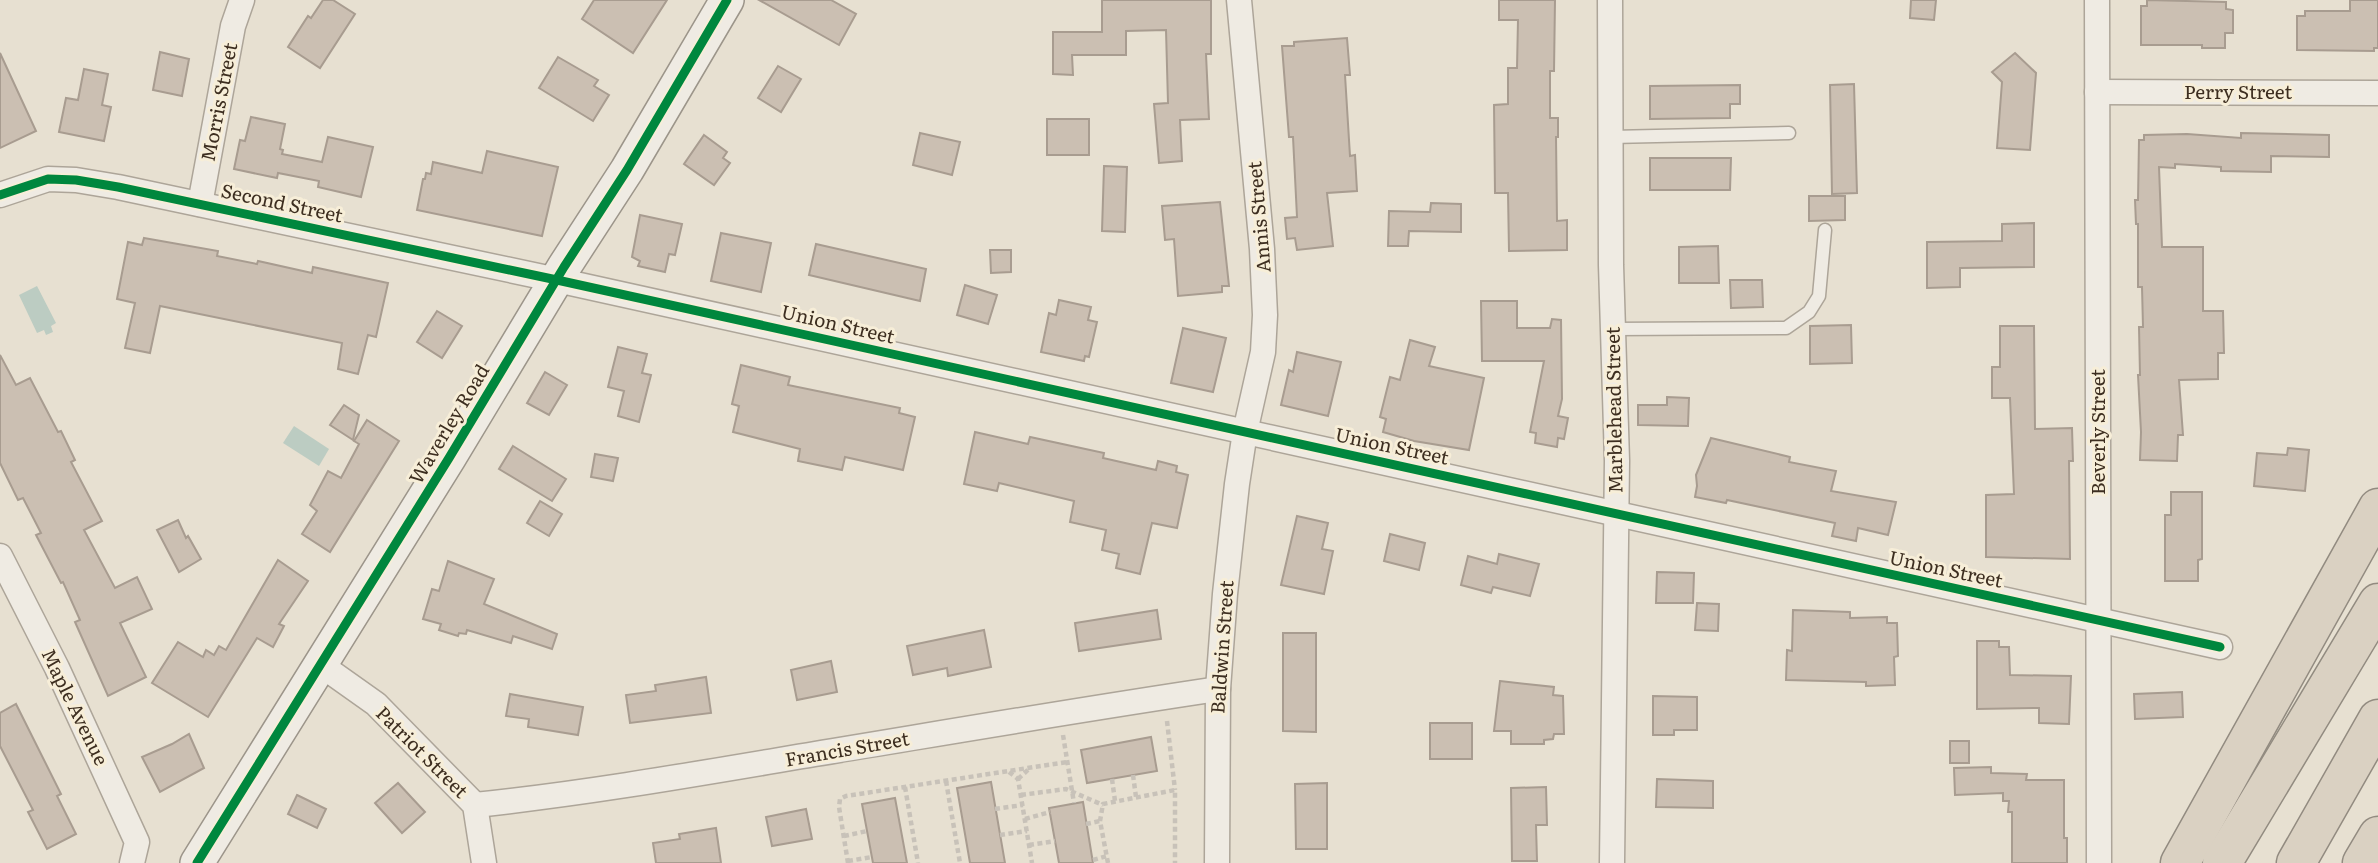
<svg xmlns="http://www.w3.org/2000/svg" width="2378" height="863" font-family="Literata,serif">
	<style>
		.water { fill: #bcccc2 }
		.building { fill: #cbbfb2; stroke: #a89c90; stroke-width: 2 }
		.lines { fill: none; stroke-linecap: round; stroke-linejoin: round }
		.lane-casing { stroke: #ada599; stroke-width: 15 }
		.street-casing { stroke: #ada599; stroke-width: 27 }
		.secondary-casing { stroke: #9c958a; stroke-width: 36 }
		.highway-casing { stroke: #928b80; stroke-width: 41 }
		.path { stroke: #c8c2b9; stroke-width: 4.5; stroke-dasharray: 5 3.5; stroke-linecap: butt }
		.lane { stroke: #efebe3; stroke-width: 12 }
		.street { stroke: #efebe3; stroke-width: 24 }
		.secondary { stroke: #efebe3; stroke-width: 33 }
		.highway { stroke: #dad1c2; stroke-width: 38 }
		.cycleway-casing { stroke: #f7eed8; stroke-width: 13 }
		.cycleway { stroke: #00873e; stroke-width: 9 }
		.labels { text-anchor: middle; stroke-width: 6; stroke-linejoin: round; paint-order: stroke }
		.street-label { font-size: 19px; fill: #3d2e20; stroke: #f7eed8 }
	</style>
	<rect width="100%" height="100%" fill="#e7e0d1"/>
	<!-- water -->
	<g class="water">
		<path d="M37,286L56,323L51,326L53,332L46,335L44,330L37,333L19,295Z"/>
		<path d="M294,426L329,449L319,466L283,443Z"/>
	</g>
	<!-- building -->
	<g class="building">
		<path d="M323,0H333L355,14L320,68L288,47L308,16L311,18Z"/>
		<path d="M594,0H667L633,53L582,19Z"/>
		<path d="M759,0H831L856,14L839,45Z"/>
		<path d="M1102,0H1211V54H1206L1209,119L1180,120L1182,161L1159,163L1154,104L1168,103L1166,30L1126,31V55H1072L1073,75L1053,74V32H1102Z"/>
		<path d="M1499,0H1555L1554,71H1550V118H1558V137H1556L1557,221L1567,220V250L1509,251L1508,193H1495L1494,105L1508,104V68H1517L1518,20H1499Z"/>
		<path d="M1911,0H1936L1934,20L1910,18Z"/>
		<path d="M2147,0L2226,2V9L2233,10V33H2225V48H2202V45H2141V6H2147Z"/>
		<path d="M2350,0H2378V48H2374V51L2297,50V16H2305V11H2350Z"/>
		<path d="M1347,38L1350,75H1345L1350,156L1355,155L1357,191L1327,193L1333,246L1297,250L1295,238L1287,239L1285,218L1297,217L1293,137H1289L1282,46H1294V42Z"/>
		<path d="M160,52L189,59L182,96L153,90Z"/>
		<path d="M0,53L36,131L0,148Z"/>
		<path d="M2015,53L2036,73L2030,150L1997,148L2002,82L1992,72Z"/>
		<path d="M558,57L598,80L594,86L609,95L593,121L539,88Z"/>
		<path d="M778,66L801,79L781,112L758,98Z"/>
		<path d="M84,69L108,74L102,105L111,107L104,141L59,132L66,98L78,100Z"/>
		<path d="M1854,84L1857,193L1832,194L1830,85Z"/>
		<path d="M1740,85V104H1730V118L1650,119V86Z"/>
		<path d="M251,117L285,124L280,149L283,150L282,154L322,162L328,137L373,147L361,197L318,187L319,181L278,173L277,178L234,169L240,140L245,141Z"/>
		<rect x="1047" y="119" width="42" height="36"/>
		<path d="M920,133L960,142L952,175L913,165Z"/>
		<path d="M2241,133L2329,135V157L2271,156V172L2221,171V167L2175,164V168L2159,167L2162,247H2203V311H2223L2224,353H2218V379L2179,380L2183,435H2178L2177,461L2140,460L2141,432L2138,375H2140L2139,327H2143L2142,287H2138V224H2136L2135,200H2138L2139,140H2144V135L2187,134L2241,138Z"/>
		<path d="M704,135L727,152L723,158L730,163L714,185L684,164Z"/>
		<path d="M487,151L558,167L542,236L417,210L423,179H425L426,173L431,174L433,162L482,173Z"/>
		<path d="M1650,158H1731L1730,190H1650Z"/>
		<path d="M1104,166L1127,167L1125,232L1102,231Z"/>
		<path d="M1809,196H1845V220L1809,221Z"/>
		<path d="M1220,202L1229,286H1222V292L1178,296L1174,239L1165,240L1162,206Z"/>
		<path d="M1431,203L1461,204V232L1409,231L1408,246H1388L1389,211L1430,212Z"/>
		<path d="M640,215L682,224L675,255L669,254L665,272L638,266L640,261L632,257Z"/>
		<path d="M2034,223V267L1960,268V287L1927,288V242L2002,241V224Z"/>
		<path d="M721,233L771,243L761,292L711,281Z"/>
		<path d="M144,238L218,251L217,256L257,264L258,261L312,273L313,267L388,283L376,337L368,335L358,374L338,369L342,343L160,306L150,353L125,348L135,303L117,299L128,242L142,245Z"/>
		<path d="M816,244L926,269L920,301L809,275Z"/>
		<path d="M1718,246L1719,283H1679V247Z"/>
		<path d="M990,250H1011V272L991,273Z"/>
		<path d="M1730,280H1762L1763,307L1731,308Z"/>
		<path d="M965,285L997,295L988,324L957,315Z"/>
		<path d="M1059,300L1091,307L1088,320L1097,322L1089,357L1085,356L1084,361L1041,352L1049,313L1056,315Z"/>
		<path d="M1481,301H1517V328H1550L1552,319L1561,320L1562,399L1558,416L1568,418L1564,439L1558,438L1557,447L1535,443L1536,433L1530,432L1544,361H1482Z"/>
		<path d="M437,311L462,326L442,358L417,342Z"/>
		<path d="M1851,325L1852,363L1810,364V326Z"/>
		<path d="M2000,326H2034L2035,429L2072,428L2073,461H2069L2070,559L1986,557V495L2014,494L2010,398H1992V367H2000Z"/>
		<path d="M1183,328L1226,338L1213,392L1171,383Z"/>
		<path d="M1410,340L1435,347L1429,366L1484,378L1469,450L1414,441L1383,432L1386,419L1380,417L1390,377L1400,380Z"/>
		<path d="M618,347L647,354L642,373L651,375L639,422L618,416L624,391L608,387Z"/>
		<path d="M1297,352L1341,362L1328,416L1281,405L1289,370L1293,372Z"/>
		<path d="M0,355L16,385L30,378L58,432L61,431L75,460L71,462L102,521L84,530L115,588L137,577L152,609L120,623L146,677L108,696L75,622L80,620L63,582L61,583L36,535L41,533L23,498L18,500L0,463Z"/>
		<path d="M741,365L790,377L788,385L900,408L899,413L915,417L903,470L845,457L842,470L798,461L800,449L733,432L739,406L732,404Z"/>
		<path d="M545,372L567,385L549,415L527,403Z"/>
		<path d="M1667,397L1689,398L1688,426L1638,425V405H1667Z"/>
		<path d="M344,405L359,415L353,440L330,425Z"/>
		<path d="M367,420L399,441L330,552L302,534L317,511L310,505L328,471L341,478L359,444L354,441Z"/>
		<path d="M975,432L1028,444L1030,437L1104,453L1103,458L1156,470L1158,461L1177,466L1176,472L1188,475L1177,528L1152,523L1140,574L1116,568L1119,554L1102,550L1106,530L1070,522L1074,501L999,483L997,491L964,484Z"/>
		<path d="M1711,438L1790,457L1789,462L1836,471L1831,491L1896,502L1888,535L1858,528L1856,541L1832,536L1835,523L1727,500L1726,503L1695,497L1697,486L1696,475Z"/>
		<path d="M513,446L566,479L552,501L499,469Z"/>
		<path d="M2288,448L2309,450L2305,491L2254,486L2257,453L2287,455Z"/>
		<path d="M595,454L618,458L613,481L591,477Z"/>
		<path d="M2171,492H2202V559L2198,560V581H2165V515H2171Z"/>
		<path d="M540,501L562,514L549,536L527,523Z"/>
		<path d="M1297,516L1328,523L1322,549L1333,551L1324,594L1281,585Z"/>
		<path d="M178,520L186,538L188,536L201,559L179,572L157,530Z"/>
		<path d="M1390,534L1425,543L1419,570L1384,561Z"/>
		<path d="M1499,554L1539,564L1530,596L1493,587L1491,593L1461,585L1468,556L1497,564Z"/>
		<path d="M278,560L308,581L279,624L284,626L273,647L257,638L208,717L152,683L178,642L203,657L206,650L214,655L219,646L226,650Z"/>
		<path d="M448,561L494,579L484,604L557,634L552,649L513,636L511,643L467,630L466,634L459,633L458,636L439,630L441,624L423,619L432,589L439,591Z"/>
		<path d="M1657,572L1694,573L1693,603H1656Z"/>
		<path d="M1697,603L1719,604L1718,631L1695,630Z"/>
		<path d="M1157,610L1161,639L1079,651L1075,623Z"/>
		<path d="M1793,610L1850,612V618L1887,617V623H1897L1898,656L1894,657L1895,685L1866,686V682L1786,680L1787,650L1792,651Z"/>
		<path d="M984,630L991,667L948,676L947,668L913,675L907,646Z"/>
		<path d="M1283,633H1316V732L1283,731Z"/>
		<path d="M1977,641H1999V647H2009L2010,675L2071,676L2069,724L2039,723V708L1977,709Z"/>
		<path d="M831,661L837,692L797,700L791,670Z"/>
		<path d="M706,677L711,713L630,723L626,695L656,691L655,685Z"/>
		<path d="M1500,681L1554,687L1553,695L1563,696L1564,734H1554L1553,739L1544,740V744H1511V731H1494Z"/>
		<path d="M2182,692L2183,717L2135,719L2134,694Z"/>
		<path d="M510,694L583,707L578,735L528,727L529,719L506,716Z"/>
		<path d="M1653,696L1697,697V730H1674V735H1653Z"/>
		<path d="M16,704L61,794L57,796L76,834L47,849L28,812L33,810L0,746V713Z"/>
		<rect x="1430" y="723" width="42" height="36"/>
		<path d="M189,734L204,768L160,792L142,757L172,744Z"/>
		<path d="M1151,737L1157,771L1087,783L1081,750Z"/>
		<rect x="1950" y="741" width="19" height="22"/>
		<path d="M1991,767V773L2027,774L2026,780H2064V838H2067V863H2012V812H2008L2009,801H2003V793L1955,795L1954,768Z"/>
		<path d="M1657,779L1713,781V808L1656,807Z"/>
		<path d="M991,782L1005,863H970L957,788Z"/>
		<path d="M398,783L425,812L402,833L375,803Z"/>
		<path d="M1327,783V849H1296L1295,784Z"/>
		<path d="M1546,787L1547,825H1536L1537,861H1512L1511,788Z"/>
		<path d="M297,795L326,809L317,828L288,814Z"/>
		<path d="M895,798L907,863H873L862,804Z"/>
		<path d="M1083,802L1093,863H1059L1049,808Z"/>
		<path d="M806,809L812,839L772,846L766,817Z"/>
		<path d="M716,828L721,863H656L653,843L680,839L679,834Z"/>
	</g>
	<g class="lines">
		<defs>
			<g id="lane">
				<path d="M1611,137L1789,133"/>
				<path d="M1614,329L1786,328L1809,312L1819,296L1825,230"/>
			</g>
			<g id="street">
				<path d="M1610,0L1611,265L1617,461L1612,863"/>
				<path d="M2097,0L2099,863"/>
				<path d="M2097,92L2378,93"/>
				<path d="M0,195L48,179L76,180L118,187L557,280L2220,647"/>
				<path d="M200,204L233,26L242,0"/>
				<path d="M0,556L57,668L137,842L132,863"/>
				<path d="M321,665L376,704L475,805L484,863"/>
				<path d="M475,805C589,793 702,773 815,754C949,732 1083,709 1218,689"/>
				<path d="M1217,863L1218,689L1225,594L1237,484L1245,432L1263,352L1265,315L1262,249L1239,0"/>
			</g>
			<path id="secondary" d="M197,863L449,458L564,267L627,170L727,0"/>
			<g id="highway">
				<path d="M2180,863L2378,508"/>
				<path d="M2222,863L2378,603"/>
				<path d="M2296,863L2378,719"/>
				<path d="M2362,863L2378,836"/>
			</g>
		</defs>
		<!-- lane casing -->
		<use href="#lane" class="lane-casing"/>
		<!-- street casing -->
		<use href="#street" class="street-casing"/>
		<!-- secondary casing -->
		<use href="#secondary" class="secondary-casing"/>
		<!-- highway casing -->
		<use href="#highway" class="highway-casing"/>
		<!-- path -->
		<g class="path">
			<path d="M1167,721L1175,790"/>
			<path d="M1063,735L1074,803"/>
			<path d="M1009,772L1018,779L1032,863"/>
			<path d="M1133,775L1136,797"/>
			<path d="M1018,779L1030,768"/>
			<path d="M1112,779L1115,801"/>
			<path d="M946,781L960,863"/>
			<path d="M905,787L918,863"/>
			<path d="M1021,795L1066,789L1103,805"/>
			<path d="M995,809L1023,805"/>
			<path d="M1025,819L1050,812"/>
			<path d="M1086,824L1100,821"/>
			<path d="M1000,835L1027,831"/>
			<path d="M844,836L867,831"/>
			<path d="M1029,845L1055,841"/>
			<path d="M1093,860L1107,856"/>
			<path d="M848,861L872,857"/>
			<path d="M848,863L839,807L840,799L846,796L1067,762"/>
			<path d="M1108,863L1100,821L1103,804L1175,790V863"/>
		</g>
		<!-- lane -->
		<use href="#lane" class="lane"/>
		<!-- street -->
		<use href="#street" class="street"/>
		<!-- secondary -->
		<use href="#secondary" class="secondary"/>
		<!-- highway -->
		<use href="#highway" class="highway"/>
		<defs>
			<g id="cycleway">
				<path d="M0,195L48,179L76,180L118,187L557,280L2220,647"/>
				<path d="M197,863L449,458L564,267L627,170L727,0"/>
			</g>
		</defs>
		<!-- cycleway casing -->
		<use href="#cycleway" class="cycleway-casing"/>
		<!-- cycleway -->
		<use href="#cycleway" class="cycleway"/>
	</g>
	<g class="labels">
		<!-- street labels -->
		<g class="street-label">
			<text x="2238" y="99">Perry Street</text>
			<text transform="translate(219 102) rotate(-79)" y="7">Morris Street</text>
			<text transform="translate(282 203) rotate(12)" y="7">Second Street</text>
			<text transform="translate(1259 217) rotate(-95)" y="7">Annis Street</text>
			<text transform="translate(838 324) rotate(13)" y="7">Union Street</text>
			<text transform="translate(1614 410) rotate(-91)" y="7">Marblehead Street</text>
			<text transform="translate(449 424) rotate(-59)" y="7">Waverley Road</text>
			<text transform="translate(2098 432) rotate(-90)" y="7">Beverly Street</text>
			<text transform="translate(1392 446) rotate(12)" y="7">Union Street</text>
			<text transform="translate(1946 569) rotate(12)" y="7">Union Street</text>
			<text transform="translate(1222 647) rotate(-86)" y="7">Baldwin Street</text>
			<text transform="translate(75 707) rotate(64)" y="7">Maple Avenue</text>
			<text transform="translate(847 749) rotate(-10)" y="7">Francis Street</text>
			<text transform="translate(422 752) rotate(45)" y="7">Patriot Street</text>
		</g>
	</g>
</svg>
